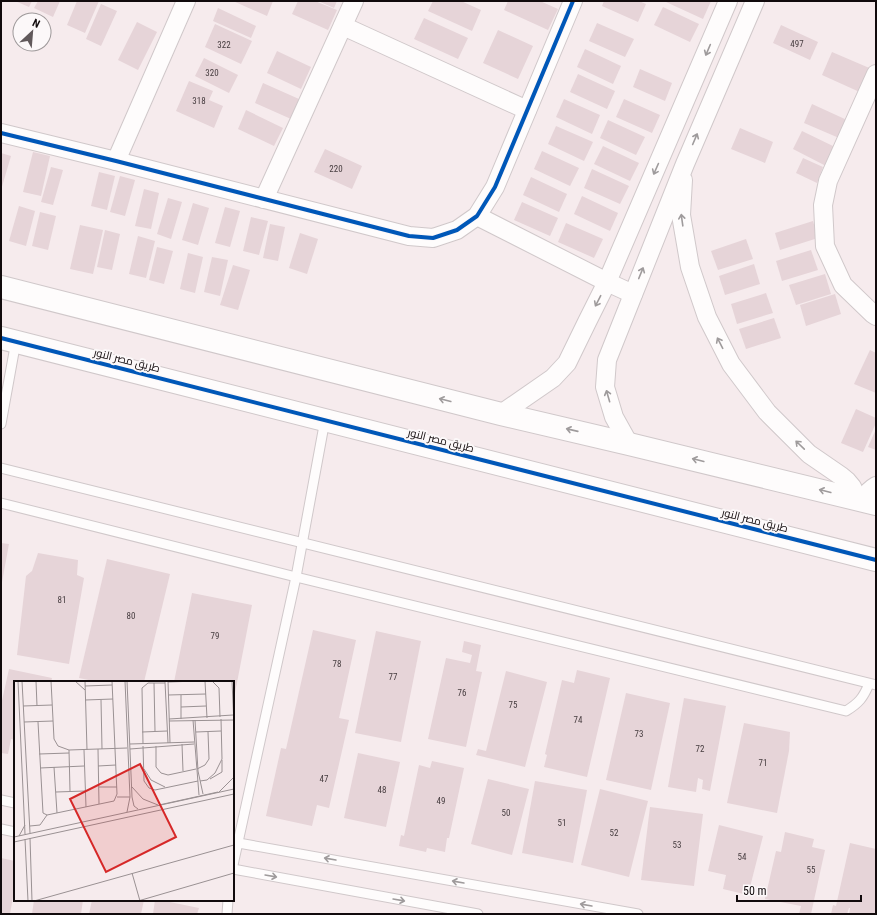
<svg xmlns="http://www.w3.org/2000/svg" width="877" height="915" font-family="'Roboto Condensed',Cairo,sans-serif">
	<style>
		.building { fill: #e6d4d8 }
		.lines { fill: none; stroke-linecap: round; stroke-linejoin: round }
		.service-casing { stroke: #d0c8ca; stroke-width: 11 }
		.minor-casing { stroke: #d0c8ca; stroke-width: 20 }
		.tertiary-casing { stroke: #d0c8ca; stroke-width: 24 }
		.service { stroke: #fefcfc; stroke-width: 9 }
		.minor { stroke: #fefcfc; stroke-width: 18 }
		.tertiary { stroke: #fefcfc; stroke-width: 22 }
		.cycleway-casing { stroke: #fcf8f9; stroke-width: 6 }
		.cycleway { stroke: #0057b8; stroke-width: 4 }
		.oneway { stroke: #9f9b9c }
		.labels { text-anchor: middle; stroke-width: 4; stroke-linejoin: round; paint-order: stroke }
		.number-label { font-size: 9px; fill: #463c3f }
		.street-label { font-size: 11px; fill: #110a0c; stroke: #fcf8f9 }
		.inset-road { fill: none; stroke: #9a9193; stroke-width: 1 }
		.view { fill: #d62828; fill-opacity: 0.15; stroke: #d62828; stroke-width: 2 }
		.inset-edge { fill: none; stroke: #110a0c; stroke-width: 2 }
	</style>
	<rect width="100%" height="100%" fill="#f6ebed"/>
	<!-- building -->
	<g class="building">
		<path d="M15,1H32L29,7Z"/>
		<path d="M38,1H60L53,17L34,8Z"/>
		<path d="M77,1H99L85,33L67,25Z"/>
		<path d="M233,1H273L267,16Z"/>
		<path d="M298,1H315L337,10L328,30L292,14Z"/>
		<path d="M318,1H337L334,8Z"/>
		<path d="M433,1H461L481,10L472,31L428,11Z"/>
		<path d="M508,1H540L558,9L548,30L504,10Z"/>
		<path d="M604,1H639L646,4L638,22L602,6Z"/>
		<path d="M667,1H711L703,19L666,2Z"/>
		<path d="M101,4L117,11L101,46L86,39Z"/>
		<path d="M663,7L699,24L690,42L654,25Z"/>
		<path d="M218,8L256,26L251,38L213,21Z"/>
		<path d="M424,18L468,38L458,59L414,39Z"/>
		<path d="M137,22L157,32L138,70L118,60Z"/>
		<path d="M597,23L634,39L625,57L589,41Z"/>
		<path d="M215,24L252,41L241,64L205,47Z"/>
		<path d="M781,25L818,42L810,60L773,43Z"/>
		<path d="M498,30L533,46L518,79L483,63Z"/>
		<path d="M585,49L621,66L613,84L577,67Z"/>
		<path d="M277,51L311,67L301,89L267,73Z"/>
		<path d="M832,52L874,70L864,94L822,75Z"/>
		<path d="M204,58L238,75L229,93L195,76Z"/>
		<path d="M640,69L672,83L665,101L633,87Z"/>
		<path d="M578,74L615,91L607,109L570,92Z"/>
		<path d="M189,81L213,91L209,100L223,106L214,128L176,111Z"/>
		<path d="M263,83L299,99L291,119L255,103Z"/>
		<path d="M564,99L600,115L592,134L556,117Z"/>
		<path d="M624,99L660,115L652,133L616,117Z"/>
		<path d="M812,104L847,120L839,138L804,123Z"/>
		<path d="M246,110L283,128L274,146L238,129Z"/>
		<path d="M608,120L645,137L636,155L600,138Z"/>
		<path d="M556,126L593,142L584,161L548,144Z"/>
		<path d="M740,128L773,142L765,163L731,149Z"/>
		<path d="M802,131L835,147L826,166L793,149Z"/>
		<path d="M603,146L639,163L630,181L594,164Z"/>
		<path d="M325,149L362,166L352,189L314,172Z"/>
		<path d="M542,151L579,168L570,186L534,169Z"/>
		<path d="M33,152L50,156L41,196L23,192Z"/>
		<path d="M1,153L11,156L1,190Z"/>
		<path d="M803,158L823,167L817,183L796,173Z"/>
		<path d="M51,167L63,170L53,205L41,202Z"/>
		<path d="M592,169L629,186L620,204L584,188Z"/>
		<path d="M99,172L115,176L107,210L91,206Z"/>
		<path d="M120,176L135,180L125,216L110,212Z"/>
		<path d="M531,177L567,194L559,212L523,195Z"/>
		<path d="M144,189L159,193L151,229L135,226Z"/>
		<path d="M582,196L618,213L610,231L574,214Z"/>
		<path d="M168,198L182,202L171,239L157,234Z"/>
		<path d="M522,202L558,218L550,236L514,220Z"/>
		<path d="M193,203L209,208L198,245L182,240Z"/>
		<path d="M19,206L35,211L26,246L9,241Z"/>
		<path d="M225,207L240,211L230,247L215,243Z"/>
		<path d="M40,212L56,216L48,250L32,246Z"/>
		<path d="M251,217L268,221L259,255L243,251Z"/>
		<path d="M813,221L818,238L780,250L775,233Z"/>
		<path d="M566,223L603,239L594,258L558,242Z"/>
		<path d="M270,224L285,227L278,261L263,258Z"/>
		<path d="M80,225L103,230L93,274L70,269Z"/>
		<path d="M105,230L120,234L112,270L97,267Z"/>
		<path d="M300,233L318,239L307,274L289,268Z"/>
		<path d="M138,236L155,241L146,278L129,274Z"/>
		<path d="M746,239L753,259L718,270L711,251Z"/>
		<path d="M157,247L173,251L164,284L149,280Z"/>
		<path d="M811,250L818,270L782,281L776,261Z"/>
		<path d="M188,253L203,257L195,293L180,289Z"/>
		<path d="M212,257L228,260L220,296L204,292Z"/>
		<path d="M754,264L760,284L725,295L719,276Z"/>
		<path d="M233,265L250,270L238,310L220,305Z"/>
		<path d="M825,274L831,294L796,305L789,285Z"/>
		<path d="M766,293L773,313L737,324L731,304Z"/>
		<path d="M835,294L841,314L806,326L800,305Z"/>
		<path d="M774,318L781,338L746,349L739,329Z"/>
		<path d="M870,350L876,353V393L854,384Z"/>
		<path d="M856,409L876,418V423L863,452L841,443Z"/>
		<path d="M876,429V450L868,447Z"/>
		<path d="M1,543L9,544L2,582L1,581Z"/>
		<path d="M38,553L78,560L77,575L84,578L69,664L17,655L26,576L32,571Z"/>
		<path d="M107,559L170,574L144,682H98L79,678Z"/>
		<path d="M192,593L252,605L234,698L233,682H174Z"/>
		<path d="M313,630L356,640L339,718L349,720L329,808L317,805L312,826L266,816L281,748L286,749Z"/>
		<path d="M376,631L421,641L401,742L355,733Z"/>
		<path d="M464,641L481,645L476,671L482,672L466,747L428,739L446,658L470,663L472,655L462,652Z"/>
		<path d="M9,669L52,678L51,682H15V740L11,739L8,754L1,753V705Z"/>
		<path d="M577,670L610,678L587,777L544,767L547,755L545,754L562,680L574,683Z"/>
		<path d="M506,671L547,682L525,767L476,755L478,749L486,751Z"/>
		<path d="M626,693L670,703L651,790L606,780Z"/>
		<path d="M684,698L726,706L710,791L702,789L703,780L698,778L696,792L668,787Z"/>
		<path d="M744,723L790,732L789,751L777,813L727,803Z"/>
		<path d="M358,753L400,762L386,827L344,818Z"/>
		<path d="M432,761L464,768L449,838H447L445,852L427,848L426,852L399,846L401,835L404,836L419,765L430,768Z"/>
		<path d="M488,779L529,789L512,855L471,844Z"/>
		<path d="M535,781L587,790L573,863L522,853Z"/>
		<path d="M600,789L648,801L629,877L581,865Z"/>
		<path d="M650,807L703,814L694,886L641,880Z"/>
		<path d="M719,825L763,836L748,895L723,889L726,875L708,871Z"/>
		<path d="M785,832L814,839L812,847L825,850L811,914H799L801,906L765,899L776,851L781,852Z"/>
		<path d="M850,843L876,849V910L875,914H849L850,908H849L847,914H831L833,905L836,906Z"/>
		<path d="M1,858L15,861V886L10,914H1Z"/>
		<path d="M34,900H83L81,914H32Z"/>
		<path d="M92,900H144L141,914H89Z"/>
		<path d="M155,900H160L199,908L197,914H153Z"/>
	</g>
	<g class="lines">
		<defs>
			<g id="service">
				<path d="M1,424L16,341"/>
				<path d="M1,468L876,685"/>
				<path d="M1,503L296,577L846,711C859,703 863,698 869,684"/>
				<path d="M1,800L15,803"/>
				<path d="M1,829L15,832"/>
				<path d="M233,842L638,914"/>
				<path d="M233,865L296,577L325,420"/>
				<path d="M233,869L478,914"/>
				<path d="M227,914L228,900"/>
			</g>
			<g id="minor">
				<path d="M343,26L527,110"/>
				<path d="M876,74L828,181L823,205L825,246L843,285L873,314L876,316"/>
				<path d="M1,133L116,161L409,236L433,238L457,230L477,216L495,187L573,1"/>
				<path d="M116,161L186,1"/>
				<path d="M683,180L681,215L690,267L707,317L731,364L767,412L809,454L841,476L847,481L852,487L858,499"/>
				<path d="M264,199L354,1"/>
				<path d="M477,216L607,282L633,294"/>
				<path d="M501,414L553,378L567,363L587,322L607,282L728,1"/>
				<path d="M629,444L614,417L605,387L607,360L685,164L755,1"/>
				<path d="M862,500C866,494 869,490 876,486"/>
			</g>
			<g id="tertiary">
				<path d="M1,287L501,414L629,444L876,504"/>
				<path d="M1,338L876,560"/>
			</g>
		</defs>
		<!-- service casing -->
		<use href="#service" class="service-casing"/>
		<!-- minor casing -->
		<use href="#minor" class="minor-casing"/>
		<!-- tertiary casing -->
		<use href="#tertiary" class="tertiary-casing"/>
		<!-- service -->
		<use href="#service" class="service"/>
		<!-- minor -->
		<use href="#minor" class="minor"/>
		<!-- tertiary -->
		<use href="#tertiary" class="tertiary"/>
		<defs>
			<g id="cycleway">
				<path d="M1,133L116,161L409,236L433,238L457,230L477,216L495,187L573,1"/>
				<path d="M1,338L876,560"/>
			</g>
		</defs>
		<!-- cycleway casing -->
		<use href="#cycleway" class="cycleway-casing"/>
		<!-- cycleway -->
		<use href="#cycleway" class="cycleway"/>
	</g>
	<!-- one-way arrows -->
	<defs><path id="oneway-shaft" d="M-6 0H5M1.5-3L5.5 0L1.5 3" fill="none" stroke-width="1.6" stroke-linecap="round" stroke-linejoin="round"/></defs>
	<g class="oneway">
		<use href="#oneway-shaft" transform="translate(708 50) rotate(113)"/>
		<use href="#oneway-shaft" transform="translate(695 139) rotate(-67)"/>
		<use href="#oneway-shaft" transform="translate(656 169) rotate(114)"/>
		<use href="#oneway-shaft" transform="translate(682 220) rotate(-98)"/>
		<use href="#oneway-shaft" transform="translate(641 273) rotate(-68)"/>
		<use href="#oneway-shaft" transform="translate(598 301) rotate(117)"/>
		<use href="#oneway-shaft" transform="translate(720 343) rotate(-117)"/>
		<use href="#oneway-shaft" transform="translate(608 396) rotate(-106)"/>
		<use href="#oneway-shaft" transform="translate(445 400) rotate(-166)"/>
		<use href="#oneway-shaft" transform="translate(572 430) rotate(-167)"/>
		<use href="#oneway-shaft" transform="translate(800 445) rotate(-136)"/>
		<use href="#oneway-shaft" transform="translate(698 460) rotate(-166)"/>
		<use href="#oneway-shaft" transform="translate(825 491) rotate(-166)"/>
		<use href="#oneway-shaft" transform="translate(330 859) rotate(-170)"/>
		<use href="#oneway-shaft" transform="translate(271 876) rotate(10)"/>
		<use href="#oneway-shaft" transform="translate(458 882) rotate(-170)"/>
		<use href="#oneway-shaft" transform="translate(399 900) rotate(10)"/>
		<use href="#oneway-shaft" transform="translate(586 905) rotate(-170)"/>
	</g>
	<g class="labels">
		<!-- number labels -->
		<g class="number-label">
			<text x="797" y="47">497</text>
			<text x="224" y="48">322</text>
			<text x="212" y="76">320</text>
			<text x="199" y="104">318</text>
			<text x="336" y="172">220</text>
			<text x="62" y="603">81</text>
			<text x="131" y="619">80</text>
			<text x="215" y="639">79</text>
			<text x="337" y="667">78</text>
			<text x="393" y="680">77</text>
			<text x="462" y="696">76</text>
			<text x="513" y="708">75</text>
			<text x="578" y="723">74</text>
			<text x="639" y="737">73</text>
			<text x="700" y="752">72</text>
			<text x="763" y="766">71</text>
			<text x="324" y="782">47</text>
			<text x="382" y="793">48</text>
			<text x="441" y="804">49</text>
			<text x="506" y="816">50</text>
			<text x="562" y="826">51</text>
			<text x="614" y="836">52</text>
			<text x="677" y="848">53</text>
			<text x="742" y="860">54</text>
			<text x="811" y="873">55</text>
		</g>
		<!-- street labels -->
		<g class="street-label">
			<text transform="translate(127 360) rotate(14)" y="4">طريق مصر النور</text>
			<text transform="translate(441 440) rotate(14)" y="4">طريق مصر النور</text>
			<text transform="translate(755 520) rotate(14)" y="4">طريق مصر النور</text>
		</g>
	</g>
	<!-- overview -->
	<g transform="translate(14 681)">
		<rect width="220" height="220" fill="#f6ebed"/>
		<path class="inset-road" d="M4,0L11,153M8,0L16,152M22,0L23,25M37,0L40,58L44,65L55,69L113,67M61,0L71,9M71,0L73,69M111,0L116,116L113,131M113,0L118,116L120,125L124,128M154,0L156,62M191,0L193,37M198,0L205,7L206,36M218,0L220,44M151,1L154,62M154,1L183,0M140,2L141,50M71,5L98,4M154,14L192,13M167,14V38M71,19L99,18M87,19L88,68M9,25L38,24M167,26L192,25M155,38L219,34M179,39L185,114M181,39L184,90L189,113M155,40L220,39M10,41L39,40M24,41L29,132L33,134L100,120L103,113L98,0M128,51L153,50M182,51L207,50M116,63L180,61M129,63L128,7L134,2H151M168,63L169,90M129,65L130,100L135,107L141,109L184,100M142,65V86L147,92L154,94L182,88M84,68L85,123M116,68L180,63M55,69L56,110M70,69L72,126M25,73L55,72M84,85L102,84M40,86L43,132M26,87L70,85M130,88L137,99L151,106M183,88L191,84L195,78L194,51M196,98L208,91V79M186,100L193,99L201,92L208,78L207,38M85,106H103M118,106L129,118L144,124M42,111L71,110M204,112L220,96M103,116H116M145,124L204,111M16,145L26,144L33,134M5,155L11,144M0,156L220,108M16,157L18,220M11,158L14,220M0,161L220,113M118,192L126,220M20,220L220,164M124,220L220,192"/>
		<path class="view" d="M126,83L162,156L92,191L56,118Z"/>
		<rect width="220" height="220" class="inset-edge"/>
	</g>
	<!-- border -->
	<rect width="877" height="915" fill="none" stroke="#110a0c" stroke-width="4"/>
	<!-- north arrow -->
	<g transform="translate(32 32) rotate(26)"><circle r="19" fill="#fcf8f9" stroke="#9e999a"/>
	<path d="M0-3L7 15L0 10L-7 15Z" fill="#61595b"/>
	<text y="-6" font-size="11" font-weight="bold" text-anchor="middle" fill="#110a0c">N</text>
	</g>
	<!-- scale -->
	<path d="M737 895v6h124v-6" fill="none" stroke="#110a0c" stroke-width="2"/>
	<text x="743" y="895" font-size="12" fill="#110a0c" stroke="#fcf8f9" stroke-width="3" paint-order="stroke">50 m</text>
</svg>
